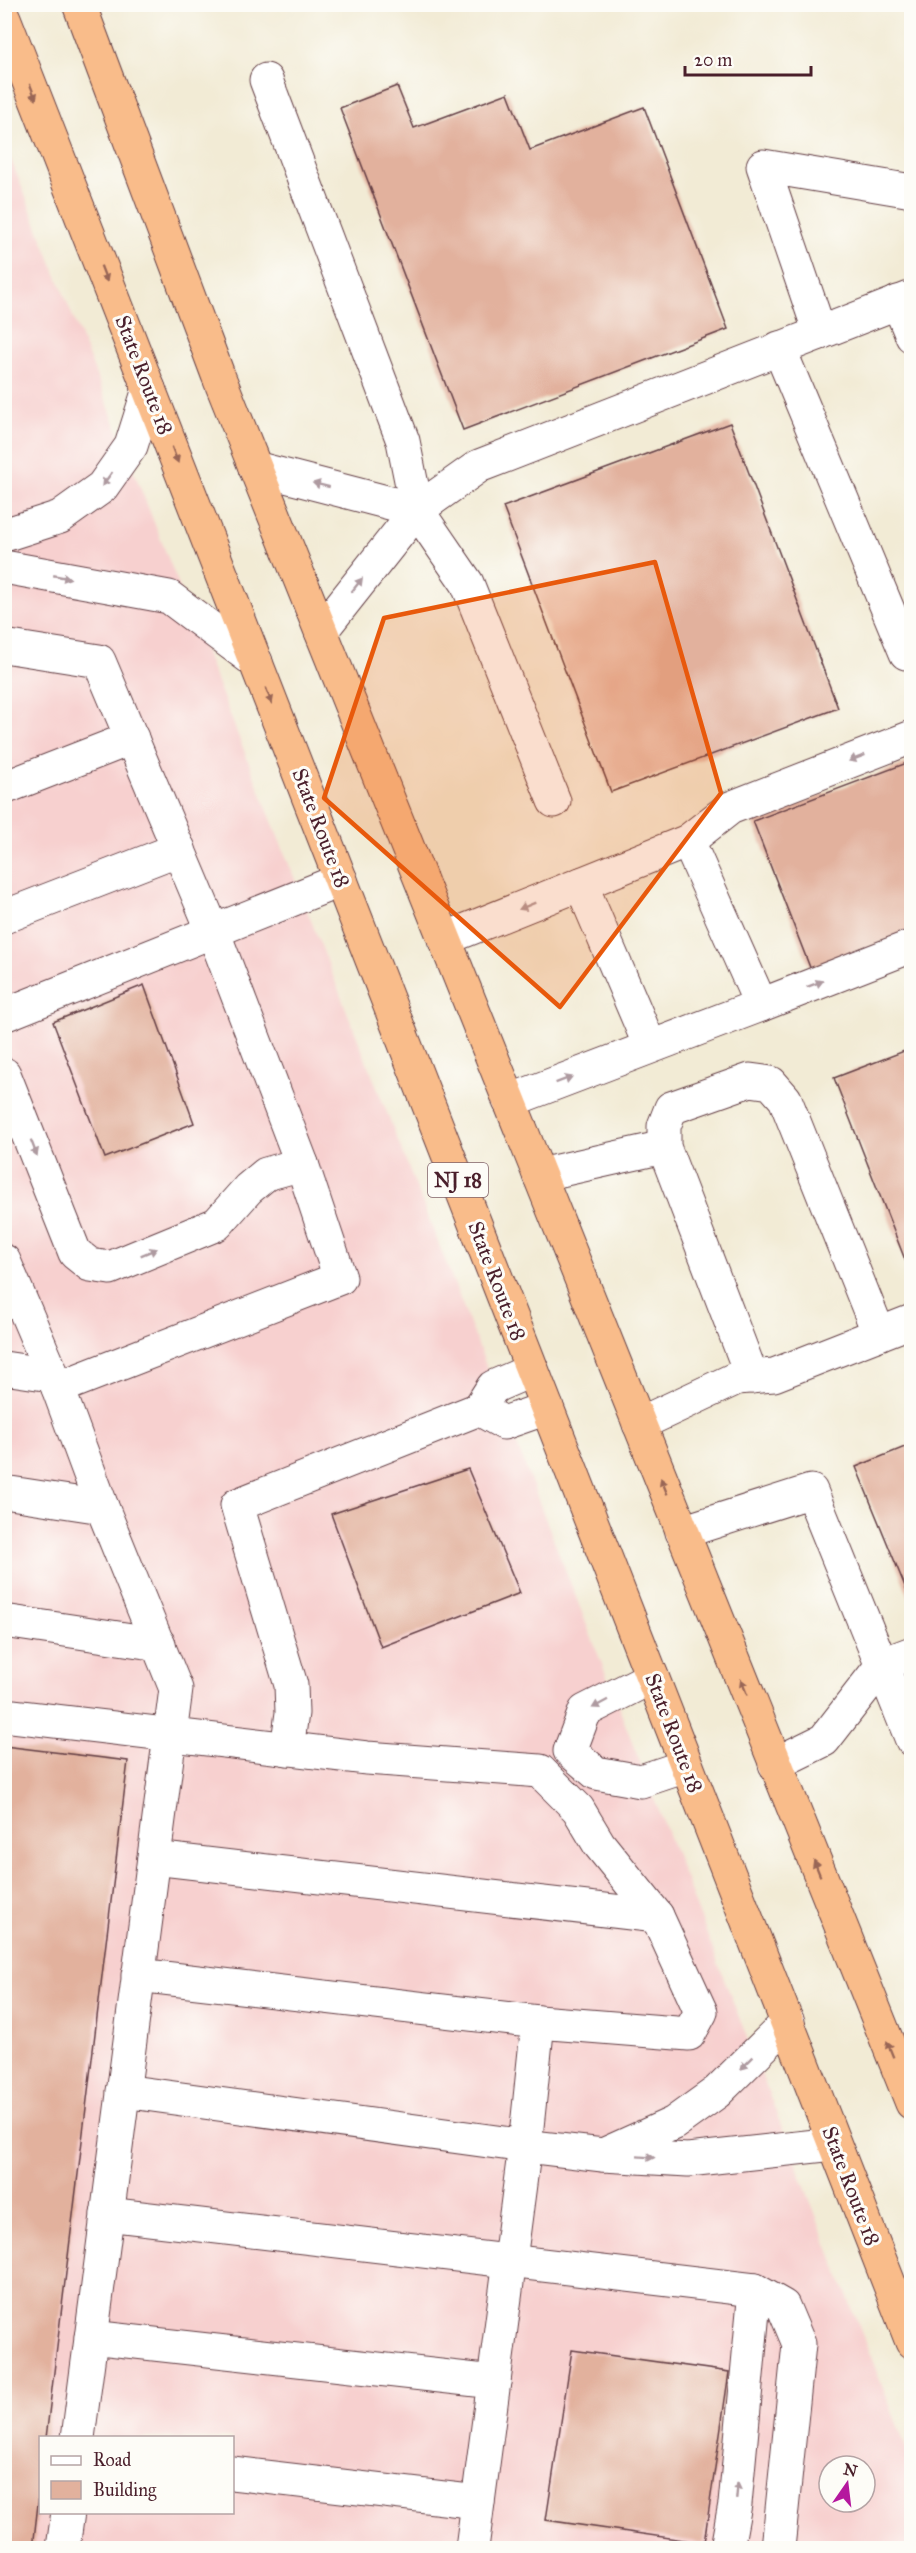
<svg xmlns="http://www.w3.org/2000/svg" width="916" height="2553" font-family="'IM FELL Great Primer',serif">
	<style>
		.built { fill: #f7d0cf; fill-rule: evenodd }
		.building { fill: #e2b19d }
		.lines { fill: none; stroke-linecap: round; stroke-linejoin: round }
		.minor-casing { stroke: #633e44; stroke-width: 35 }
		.highway-casing { stroke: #633e44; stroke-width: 35 }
		.minor { stroke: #fff; stroke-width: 33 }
		.highway { stroke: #f9bc8a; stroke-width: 33 }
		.oneway { fill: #996656 }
		.oneway2 { fill: #ae9aa0 }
		.marked { fill: #e8590c; fill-opacity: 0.2; stroke: #e8590c; stroke-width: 4.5; stroke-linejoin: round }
		.labels { text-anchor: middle; stroke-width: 6; stroke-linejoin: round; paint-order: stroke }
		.shield { fill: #fdfcf7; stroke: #806168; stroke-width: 1.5 }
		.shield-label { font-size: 20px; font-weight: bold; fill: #4a1f2b }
		.street-label { font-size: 21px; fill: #4a1f2b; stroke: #fdfcf7 }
	</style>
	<rect width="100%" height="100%" fill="#fdfcf7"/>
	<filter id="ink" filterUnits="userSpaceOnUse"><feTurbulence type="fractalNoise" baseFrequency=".0167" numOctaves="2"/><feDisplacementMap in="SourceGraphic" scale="12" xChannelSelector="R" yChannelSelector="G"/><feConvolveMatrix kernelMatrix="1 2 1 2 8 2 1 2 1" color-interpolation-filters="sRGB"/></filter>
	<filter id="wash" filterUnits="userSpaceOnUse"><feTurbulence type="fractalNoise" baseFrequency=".008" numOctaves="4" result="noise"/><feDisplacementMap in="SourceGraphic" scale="24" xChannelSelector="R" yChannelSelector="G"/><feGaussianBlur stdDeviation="1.35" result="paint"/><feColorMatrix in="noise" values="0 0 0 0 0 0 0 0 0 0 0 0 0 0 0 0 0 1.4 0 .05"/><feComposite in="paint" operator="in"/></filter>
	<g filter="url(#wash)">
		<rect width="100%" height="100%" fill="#f2ebd5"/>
		<!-- built -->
		<path class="built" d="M4,142L447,1265L911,2460V2548H5ZM40,2438H232V2512H40ZM829,2466H865V2502H829Z"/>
		<g id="blocks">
			<!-- building -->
			<g class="building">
				<path d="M397,86L414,128L508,93L530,150L644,107L728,329L463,430L340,108Z"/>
				<path d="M730,423L838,708L611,792L503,507Z"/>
				<path d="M912,761V931L811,970L753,821Z"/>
				<path d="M144,985L194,1123L105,1158L53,1022Z"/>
				<path d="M912,1048V1275H911L834,1078Z"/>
				<path d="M912,1444V1601H911L856,1467Z"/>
				<path d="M468,1469L520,1593L381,1647L331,1514Z"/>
				<path d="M4,1746L128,1761L46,2438H40V2486L33,2548H4Z"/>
				<path d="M572,2350L729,2372L704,2543L546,2520Z"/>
			</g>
		</g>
	</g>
	<g filter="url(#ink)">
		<use href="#blocks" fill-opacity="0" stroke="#633e44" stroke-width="1.5"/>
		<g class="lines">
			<defs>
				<g id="minor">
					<path d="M266,80L403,441L417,510L467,583L554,801"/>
					<path d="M898,302L912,336"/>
					<path d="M820,333L763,166L912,191"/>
					<path d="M779,348L906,653L912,651"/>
					<path d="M255,468L417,510L321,631"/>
					<path d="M417,510L479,466L912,297"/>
					<path d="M4,535L60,517L102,487L131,446L149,389"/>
					<path d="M4,567L169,597L256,662"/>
					<path d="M4,646L99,661L213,931L302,1164L340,1278L58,1388"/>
					<path d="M4,788L132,738"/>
					<path d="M688,841L730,808L912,737"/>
					<path d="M581,884L650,1046"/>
					<path d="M4,917L179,849"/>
					<path d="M444,939L688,841L761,1005L509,1101"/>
					<path d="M761,1005L912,946"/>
					<path d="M4,1015L341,880"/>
					<path d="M4,1074L75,1253L90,1265L110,1268L217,1224L248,1189L266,1174L302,1164"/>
					<path d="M539,1175L664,1147"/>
					<path d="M4,1261L58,1388L102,1507L176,1689L78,2438"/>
					<path d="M4,1368L51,1375"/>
					<path d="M532,1370L493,1387L479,1409L504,1423L547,1408"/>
					<path d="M752,1377L664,1147V1126L671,1108L750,1080L771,1083L785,1099L879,1334"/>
					<path d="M639,1424L737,1378L774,1375L912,1321"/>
					<path d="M4,1492L102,1507"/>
					<path d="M682,1532L811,1491L912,1740"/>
					<path d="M4,1621L159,1644"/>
					<path d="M652,1677L585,1711L570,1751L596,1773L641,1781L686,1766"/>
					<path d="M4,1715L367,1758L540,1771L578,1809L599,1844L657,1916L701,2012L689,2034L538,2022"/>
					<path d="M287,1749L292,1713L291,1685L237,1505L479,1409"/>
					<path d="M775,1764L824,1740L883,1664L912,1653"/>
					<path d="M154,1858L657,1916"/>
					<path d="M138,1975L538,2022L525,2146L472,2548"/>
					<path d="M788,2022L717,2092L674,2123L603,2155L688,2160L834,2144"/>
					<path d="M123,2091L525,2146L603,2155"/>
					<path d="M107,2214L755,2290L783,2306L799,2344L778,2548"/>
					<path d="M91,2337L494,2382"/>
					<path d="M232,2473L478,2502"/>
					<path d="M63,2548L68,2512"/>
					<path d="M727,2548L735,2504L755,2290"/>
				</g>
				<g id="highway">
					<path d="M79,4L218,375L912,2103"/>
					<path d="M4,18L912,2342"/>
				</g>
			</defs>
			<!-- minor casing -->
			<use href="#minor" class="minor-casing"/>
			<!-- highway casing -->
			<use href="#highway" class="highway-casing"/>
			<!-- minor -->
			<use href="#minor" class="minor"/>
			<!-- highway -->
			<use href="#highway" class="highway"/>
		</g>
		<!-- one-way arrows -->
		<defs><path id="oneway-solid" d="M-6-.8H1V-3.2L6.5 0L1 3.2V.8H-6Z" transform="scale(1.5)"/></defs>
		<g class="oneway">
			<use href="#oneway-solid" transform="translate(33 92) rotate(69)"/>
			<use href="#oneway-solid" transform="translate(104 274) rotate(69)"/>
			<use href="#oneway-solid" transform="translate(175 455) rotate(69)"/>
			<use href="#oneway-solid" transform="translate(269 696) rotate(69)"/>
			<use href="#oneway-solid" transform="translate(664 1486) rotate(-112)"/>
			<use href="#oneway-solid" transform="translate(744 1687) rotate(-112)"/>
			<use href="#oneway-solid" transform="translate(817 1868) rotate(-112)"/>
			<use href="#oneway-solid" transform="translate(890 2049) rotate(-112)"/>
		</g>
		<g class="oneway2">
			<use href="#oneway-solid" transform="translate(107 479) rotate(126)"/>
			<use href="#oneway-solid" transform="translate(321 485) rotate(-166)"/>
			<use href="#oneway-solid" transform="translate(62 577) rotate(11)"/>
			<use href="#oneway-solid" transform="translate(357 585) rotate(-52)"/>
			<use href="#oneway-solid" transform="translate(857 758) rotate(159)"/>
			<use href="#oneway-solid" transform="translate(527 906) rotate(158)"/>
			<use href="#oneway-solid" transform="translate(815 984) rotate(-21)"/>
			<use href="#oneway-solid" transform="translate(564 1080) rotate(-21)"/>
			<use href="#oneway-solid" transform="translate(34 1148) rotate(69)"/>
			<use href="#oneway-solid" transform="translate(149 1252) rotate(-22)"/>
			<use href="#oneway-solid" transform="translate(600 1704) rotate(152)"/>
			<use href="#oneway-solid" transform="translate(747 2063) rotate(135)"/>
			<use href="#oneway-solid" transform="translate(646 2157) rotate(4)"/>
			<use href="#oneway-solid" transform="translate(737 2491) rotate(-85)"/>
		</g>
	</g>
	<!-- marked area -->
	<path class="marked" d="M655,562L721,793L560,1007L324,798L384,618Z"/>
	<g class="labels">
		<!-- shield labels -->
		<rect class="shield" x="428" y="1163" width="60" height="34" rx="4.5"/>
		<g class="shield-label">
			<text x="458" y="1187">NJ 18</text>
		</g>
		<!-- street labels -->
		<g class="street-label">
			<text transform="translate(144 375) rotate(69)" y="7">State Route 18</text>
			<text transform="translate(321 828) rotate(69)" y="7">State Route 18</text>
			<text transform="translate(497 1281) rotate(69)" y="7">State Route 18</text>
			<text transform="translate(674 1733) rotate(69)" y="7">State Route 18</text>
			<text transform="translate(851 2186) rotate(69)" y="7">State Route 18</text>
		</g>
	</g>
	<!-- margin -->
	<rect width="916" height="2553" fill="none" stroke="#fdfcf7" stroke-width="24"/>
	<!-- legend -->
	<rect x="39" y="2436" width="195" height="78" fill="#fdfcf7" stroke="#b5a4a5" stroke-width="1.5"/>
	<rect x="51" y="2456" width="30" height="9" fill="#ffffff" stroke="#b5a4a5" stroke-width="1.5"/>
	<text x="93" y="2466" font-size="18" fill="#4a1f2b">Road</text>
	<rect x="51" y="2481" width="30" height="18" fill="#e2b19d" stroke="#b5a4a5" stroke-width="1.5"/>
	<text x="93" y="2496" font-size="18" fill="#4a1f2b">Building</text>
	<!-- north arrow -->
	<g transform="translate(847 2484) rotate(14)"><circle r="28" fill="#fdfcf7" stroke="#b5a4a5" stroke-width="1.5"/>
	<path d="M0-4.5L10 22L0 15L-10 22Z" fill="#b5179e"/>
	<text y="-9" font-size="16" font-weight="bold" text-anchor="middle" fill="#4a1f2b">N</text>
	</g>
	<!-- scale -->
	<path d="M685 66v9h126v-9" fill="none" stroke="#4a1f2b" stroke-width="3"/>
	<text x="694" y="66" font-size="18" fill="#4a1f2b" stroke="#fdfcf7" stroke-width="4.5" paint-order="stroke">20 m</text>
</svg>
